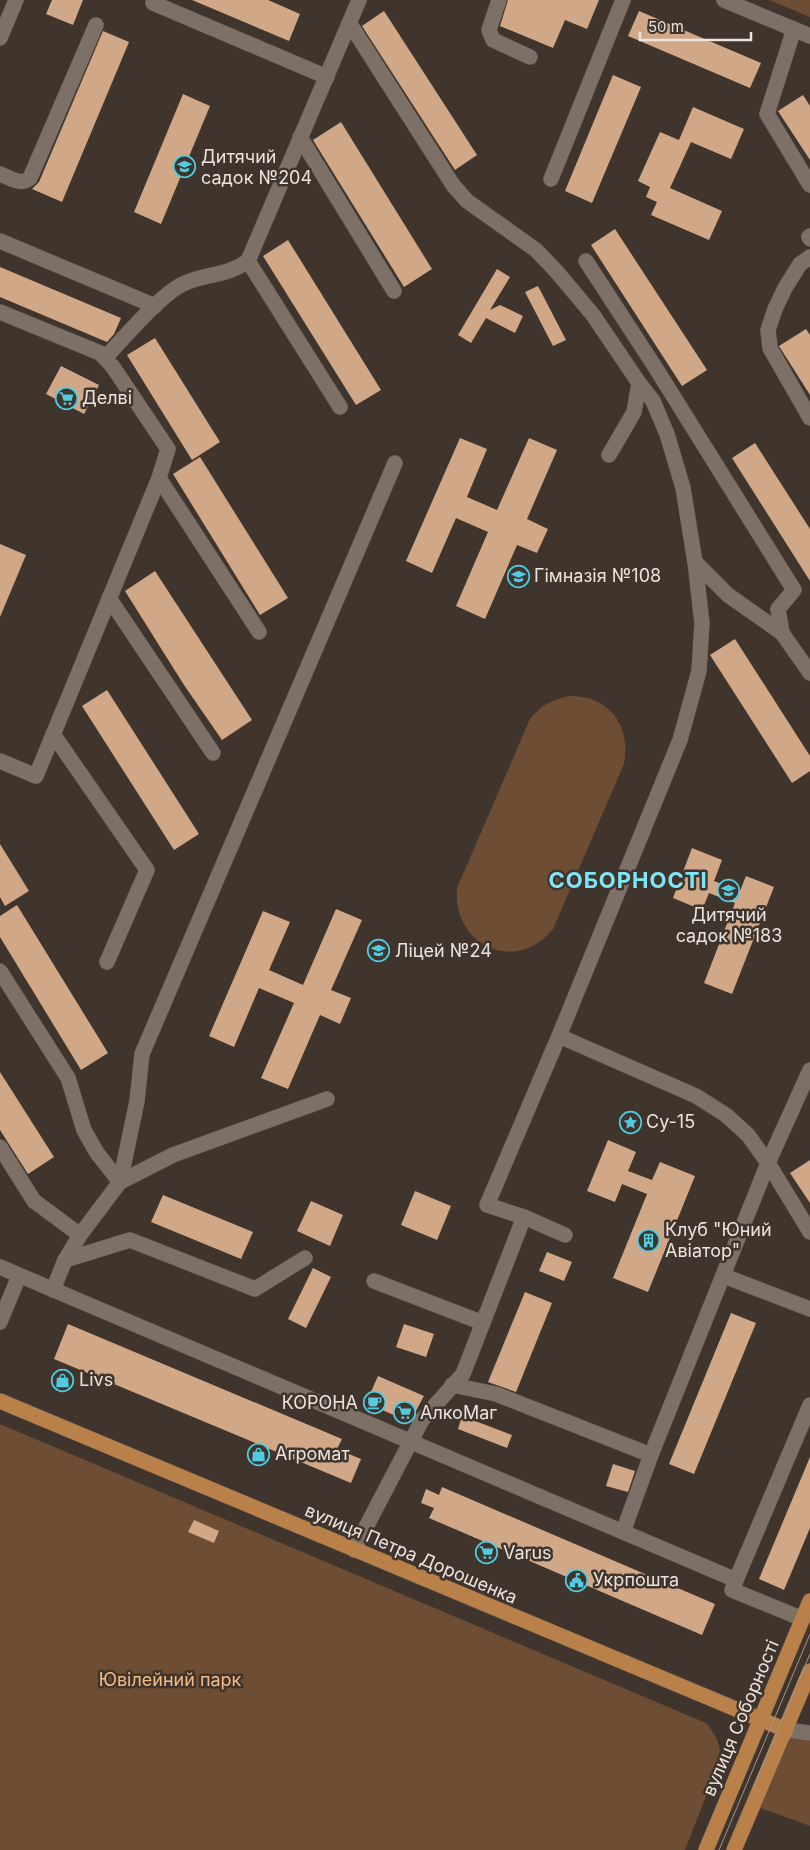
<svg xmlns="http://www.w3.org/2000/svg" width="810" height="1850" font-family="Inter,sans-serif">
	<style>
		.green { fill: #6d4d33 }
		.building { fill: #d1a887 }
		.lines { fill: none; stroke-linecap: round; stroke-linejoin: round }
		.minor-casing { stroke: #5d544d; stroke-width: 16 }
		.major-casing { stroke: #5d544d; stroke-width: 16 }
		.minor { stroke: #7d7167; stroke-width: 15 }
		.major { stroke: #ba8049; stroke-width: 15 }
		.tram { stroke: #9f968f; stroke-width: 1 }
		.labels { text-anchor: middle; stroke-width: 5; stroke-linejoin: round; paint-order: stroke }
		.poi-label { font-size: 18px; fill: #ebe3de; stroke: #40352c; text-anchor: start }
		.street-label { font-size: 18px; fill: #ebe3de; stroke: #40352c }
		.park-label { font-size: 18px; fill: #f5b986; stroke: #40352c }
		.district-label { font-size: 22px; font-weight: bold; letter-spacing: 1px; fill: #7fe6f9; stroke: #40352c }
	</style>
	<rect width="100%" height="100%" fill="#40352c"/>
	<!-- green -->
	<g class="green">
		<path d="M769,0H810V17Z"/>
		<path d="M570,696C610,696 631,726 624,764L553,929C516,975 452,946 457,888L530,719C541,705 553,699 570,696Z"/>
		<path d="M0,1424L706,1723C716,1735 721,1744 720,1760L685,1850H0Z"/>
		<path d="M786,1730L810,1733V1826L752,1805Z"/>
	</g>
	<!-- building -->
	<g class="building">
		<path d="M52,0H83L73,25L46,14Z"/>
		<path d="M192,0H268L300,14L289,41Z"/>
		<path d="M508,0H599L587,29L565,20L553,48L500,26Z"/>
		<path d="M384,11L477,155L455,170L362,26Z"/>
		<path d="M639,11L761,63L750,88L628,36Z"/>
		<path d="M103,31L129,42L62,202L32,189L39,182Z"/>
		<path d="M613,75L641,87L592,203L565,191Z"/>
		<path d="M183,94L210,106L161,224L134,212Z"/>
		<path d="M803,95L810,106V160L778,111Z"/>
		<path d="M693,107L744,129L731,159L691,142L670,188L722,211L709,240L651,215L657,202L646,197L650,187L638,181L660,132L679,140Z"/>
		<path d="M341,122L432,269L404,287L313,140Z"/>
		<path d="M615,229L707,370L682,386L591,245Z"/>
		<path d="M288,240L381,390L356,405L263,256Z"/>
		<path d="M0,267L121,318L114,334L107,342L0,297Z"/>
		<path d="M497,269L510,277L490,310L500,305L523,316L515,333L486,318L471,343L458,335Z"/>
		<path d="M538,286L566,340L553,346L525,292Z"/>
		<path d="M806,329L810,335V395L779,346Z"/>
		<path d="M155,338L220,442L192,460L127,355Z"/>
		<path d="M61,366L99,385L84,414L46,394Z"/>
		<path d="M460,438L487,449L467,497L497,510L529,438L557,450L527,519L548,529L537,553L517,545L485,619L456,606L488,532L456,518L432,573L406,561Z"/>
		<path d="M755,443L810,529V581L732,458Z"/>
		<path d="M200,457L288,598L260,615L173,474Z"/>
		<path d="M0,544L26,555L0,617Z"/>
		<path d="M155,571L252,720L222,740L184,685L125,591Z"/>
		<path d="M735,639L810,756V771L792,783L710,655Z"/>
		<path d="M107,690L199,834L174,850L82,706Z"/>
		<path d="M0,844L29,891L5,906L0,897Z"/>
		<path d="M692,848L722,860L714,881L740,891L746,876L774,887L732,994L704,983L735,903L709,893L702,910L673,898Z"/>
		<path d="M17,905L108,1053L81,1070L0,937V916Z"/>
		<path d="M336,909L362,920L331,990L351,998L340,1024L320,1015L288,1089L261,1078L294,1003L259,988L234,1047L209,1036L263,911L290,922L269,970L303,985Z"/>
		<path d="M0,1072L54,1157L28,1174L0,1130Z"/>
		<path d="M608,1140L636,1152L628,1171L652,1180L660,1162L695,1176L648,1292L613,1278L647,1194L622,1184L615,1202L587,1191Z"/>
		<path d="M810,1160V1203L790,1173Z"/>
		<path d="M415,1191L451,1206L437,1240L401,1225Z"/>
		<path d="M163,1195L253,1232L241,1259L151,1222Z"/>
		<path d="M311,1201L343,1215L330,1246L297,1231Z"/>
		<path d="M547,1252L572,1262L564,1281L539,1271Z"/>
		<path d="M313,1268L331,1277L306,1328L288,1319Z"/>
		<path d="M525,1292L552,1303L516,1392L488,1382Z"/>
		<path d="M731,1313L756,1323L694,1474L669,1464Z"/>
		<path d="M68,1324L342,1439L337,1449L361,1459L351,1483L54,1359Z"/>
		<path d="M404,1324L434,1334L426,1357L396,1347Z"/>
		<path d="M378,1376L424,1396L410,1422L366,1403Z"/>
		<path d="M462,1416L512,1435L507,1448L458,1429Z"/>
		<path d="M810,1457V1528L784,1590L759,1579Z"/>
		<path d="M613,1464L635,1471L628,1492L606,1486Z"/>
		<path d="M442,1487L715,1604L702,1635L429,1518L434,1508L421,1503L426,1489L439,1495Z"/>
		<path d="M194,1520L219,1531L214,1543L188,1532Z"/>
	</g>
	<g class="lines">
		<defs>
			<g id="minor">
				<path d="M499,0L489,30L493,40L530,57"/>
				<path d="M724,0L810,36"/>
				<path d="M153,3L327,77"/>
				<path d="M350,24L453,185L467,201L536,250L557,272L593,315L639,383L634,412L609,455"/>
				<path d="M794,29L767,114L810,185"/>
				<path d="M0,38L16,0"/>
				<path d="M300,137L394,291"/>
				<path d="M0,174C10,178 21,186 30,178L96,25"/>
				<path d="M551,179L623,0"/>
				<path d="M810,236L809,237L810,239"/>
				<path d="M0,241L155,306"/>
				<path d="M810,257L800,264L785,288L775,309L768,330L770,348L810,418"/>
				<path d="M248,261L340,407"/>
				<path d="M586,261L657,370L794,590L778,609L782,633L810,673"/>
				<path d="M0,312L100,353L113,367L168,449L159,478L259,632"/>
				<path d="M105,358C124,338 160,295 183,284C205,273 226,277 248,261L359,0"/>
				<path d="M695,562L728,595L782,633"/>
				<path d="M109,598L213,753"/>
				<path d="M53,734L147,870L107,962"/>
				<path d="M0,761L36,776L159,478"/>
				<path d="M0,971L68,1078L84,1130L97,1153L120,1182L173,1155L327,1099"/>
				<path d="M810,1070L768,1163L810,1232"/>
				<path d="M0,1147L34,1201L80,1235"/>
				<path d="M524,1217L487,1205L559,1036L680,740L699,671L702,623L695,562L683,488L667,434L653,401L639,383"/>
				<path d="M65,1260L130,1240L255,1289L305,1258"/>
				<path d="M0,1267L736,1580L810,1405"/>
				<path d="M724,1276L810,1309"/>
				<path d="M374,1281L483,1323"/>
				<path d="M53,1290L65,1260L80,1235L120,1182L137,1101L142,1054L395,463"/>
				<path d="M0,1322L19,1276"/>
				<path d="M452,1385L496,1394L651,1455L768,1163L748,1135L726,1115L696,1096L559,1036"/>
				<path d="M623,1532L651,1455"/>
				<path d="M354,1550L422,1420L463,1374L524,1217L565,1235"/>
				<path d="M736,1580L732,1590L803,1619"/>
				<path d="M786,1730L810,1733"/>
			</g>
			<g id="major">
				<path d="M0,1401L786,1730"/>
				<path d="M706,1850L810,1601"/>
				<path d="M734,1850L810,1671"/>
			</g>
		</defs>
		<!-- minor casing -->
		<use href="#minor" class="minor-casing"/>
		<!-- major casing -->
		<use href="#major" class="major-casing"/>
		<!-- minor -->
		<use href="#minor" class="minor"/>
		<!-- major -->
		<use href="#major" class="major"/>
		<!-- tram -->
		<g class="tram">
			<path d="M753,1788L810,1654"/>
			<path d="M719,1850L810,1634"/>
		</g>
	</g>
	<!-- icons -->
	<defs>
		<symbol id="school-ring" viewBox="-11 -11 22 22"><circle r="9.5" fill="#40352c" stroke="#54cade" stroke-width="1.5"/><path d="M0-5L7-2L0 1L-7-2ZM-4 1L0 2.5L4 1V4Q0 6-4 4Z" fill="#54cade"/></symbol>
		<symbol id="supermarket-ring" viewBox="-11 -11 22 22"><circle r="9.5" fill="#40352c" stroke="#54cade" stroke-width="1.5"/><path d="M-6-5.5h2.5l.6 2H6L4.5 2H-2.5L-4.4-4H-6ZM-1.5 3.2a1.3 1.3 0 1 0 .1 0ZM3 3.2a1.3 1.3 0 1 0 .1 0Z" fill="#54cade"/></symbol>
		<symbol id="sight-ring" viewBox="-11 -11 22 22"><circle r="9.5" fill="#40352c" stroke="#54cade" stroke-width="1.5"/><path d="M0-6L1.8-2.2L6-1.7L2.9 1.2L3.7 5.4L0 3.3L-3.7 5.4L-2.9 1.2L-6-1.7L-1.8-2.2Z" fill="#54cade"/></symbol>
		<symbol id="building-ring" viewBox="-11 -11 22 22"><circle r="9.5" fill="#40352c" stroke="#54cade" stroke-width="1.5"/><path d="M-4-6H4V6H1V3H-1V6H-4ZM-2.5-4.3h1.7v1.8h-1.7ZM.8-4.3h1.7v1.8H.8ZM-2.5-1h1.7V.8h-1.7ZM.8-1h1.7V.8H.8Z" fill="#54cade"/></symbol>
		<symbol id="shop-ring" viewBox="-11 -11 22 22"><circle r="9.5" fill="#40352c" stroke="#54cade" stroke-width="1.5"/><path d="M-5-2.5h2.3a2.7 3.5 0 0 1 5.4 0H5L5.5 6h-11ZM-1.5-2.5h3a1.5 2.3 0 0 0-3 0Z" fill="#54cade"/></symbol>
		<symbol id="cafe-ring" viewBox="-11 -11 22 22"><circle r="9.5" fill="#40352c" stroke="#54cade" stroke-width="1.5"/><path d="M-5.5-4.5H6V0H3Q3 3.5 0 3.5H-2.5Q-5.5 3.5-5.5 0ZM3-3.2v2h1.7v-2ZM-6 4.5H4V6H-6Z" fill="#54cade"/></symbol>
		<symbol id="civic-ring" viewBox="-11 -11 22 22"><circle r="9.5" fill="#40352c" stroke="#54cade" stroke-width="1.5"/><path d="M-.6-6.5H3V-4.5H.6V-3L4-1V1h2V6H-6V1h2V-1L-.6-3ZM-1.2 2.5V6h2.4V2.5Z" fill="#54cade"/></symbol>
	</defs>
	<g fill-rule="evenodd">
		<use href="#school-ring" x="172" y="154" width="25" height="25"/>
		<use href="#supermarket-ring" x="54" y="386" width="25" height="25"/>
		<use href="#school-ring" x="506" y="564" width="25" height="25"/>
		<use href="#school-ring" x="716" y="878" width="25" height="25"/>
		<use href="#school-ring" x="366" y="938" width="25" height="25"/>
		<use href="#sight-ring" x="618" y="1110" width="25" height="25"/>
		<use href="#building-ring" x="636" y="1228" width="25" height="25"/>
		<use href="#shop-ring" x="50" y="1368" width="25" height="25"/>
		<use href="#cafe-ring" x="362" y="1390" width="25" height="25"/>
		<use href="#supermarket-ring" x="392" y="1400" width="25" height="25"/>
		<use href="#shop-ring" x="246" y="1442" width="25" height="25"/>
		<use href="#supermarket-ring" x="474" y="1540" width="25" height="25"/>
		<use href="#civic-ring" x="564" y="1568" width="25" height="25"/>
	</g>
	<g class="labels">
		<!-- poi labels -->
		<g class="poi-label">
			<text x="201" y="163">Дитячий<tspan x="201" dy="21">садок №204</tspan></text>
			<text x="82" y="404">Делві</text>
			<text x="534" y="582">Гімназія №108</text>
			<text x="729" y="921" text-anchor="middle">Дитячий<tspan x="729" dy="21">садок №183</tspan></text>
			<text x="395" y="957">Ліцей №24</text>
			<text x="646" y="1128">Су-15</text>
			<text x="665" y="1236">Клуб "Юний<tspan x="665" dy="21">Авіатор"</tspan></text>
			<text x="79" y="1386">Livs</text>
			<text x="358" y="1409" text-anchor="end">КОРОНА</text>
			<text x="420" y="1419">АлкоМаг</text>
			<text x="275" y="1460">Агромат</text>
			<text x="503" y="1559">Varus</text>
			<text x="593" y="1586">Укрпошта</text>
		</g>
		<!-- street labels -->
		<g class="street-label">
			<text transform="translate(411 1554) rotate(23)" y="6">вулиця Петра Дорошенка</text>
			<text transform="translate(741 1718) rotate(-67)" y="6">вулиця Соборності</text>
		</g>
		<!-- park labels -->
		<g class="park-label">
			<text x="170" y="1686">Ювілейний парк</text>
		</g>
		<!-- district labels -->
		<g class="district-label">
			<text x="628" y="888">СОБОРНОСТІ</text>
		</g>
	</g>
	<!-- scale -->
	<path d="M640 32v8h111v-8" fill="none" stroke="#ebe3de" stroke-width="2.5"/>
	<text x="648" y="32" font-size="15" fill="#ebe3de" stroke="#40352c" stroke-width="4" paint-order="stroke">50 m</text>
</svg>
